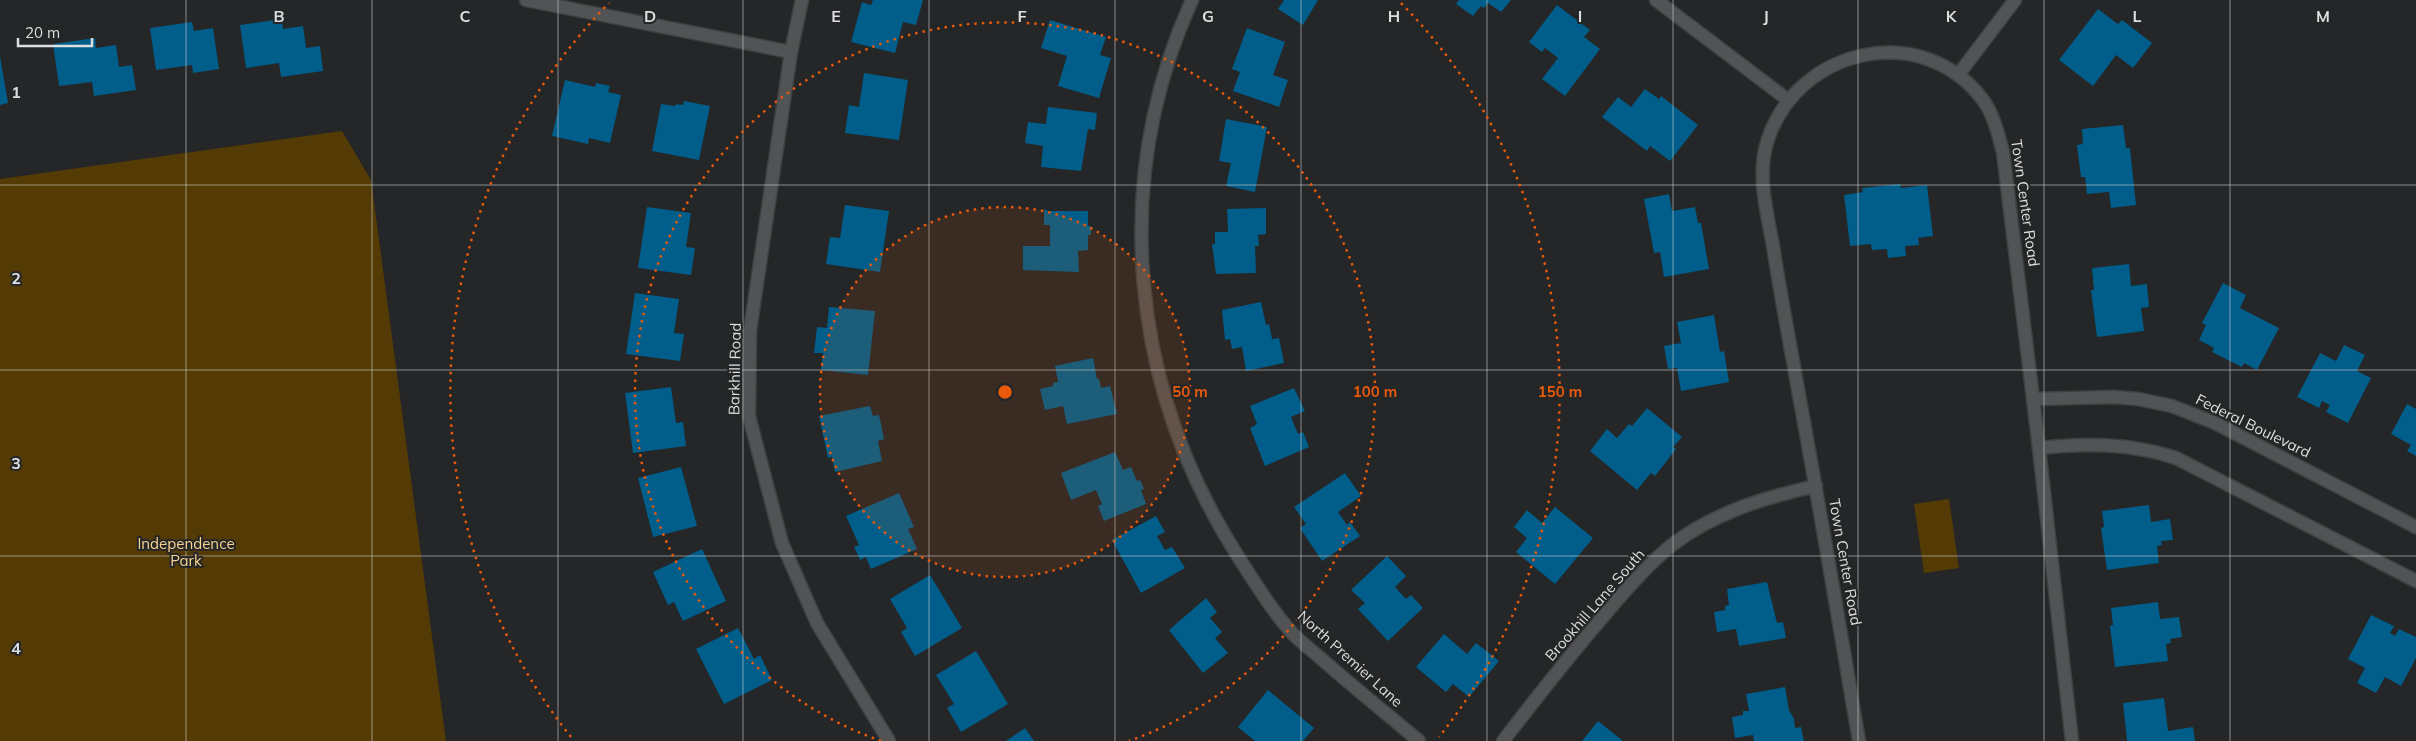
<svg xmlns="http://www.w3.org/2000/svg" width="2416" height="741" font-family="Mulish,sans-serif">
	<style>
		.green { fill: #543a05 }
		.building { fill: #015e8a }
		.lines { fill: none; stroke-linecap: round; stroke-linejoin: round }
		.minor-casing { stroke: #3f4142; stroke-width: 15 }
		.minor { stroke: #515355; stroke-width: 12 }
		.grid { fill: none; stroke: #dddedf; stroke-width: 1; stroke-opacity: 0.55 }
		.ring { fill: none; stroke: #e8590c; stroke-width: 2.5; stroke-dasharray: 2.5 5 }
		.labels { text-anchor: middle; stroke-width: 4; stroke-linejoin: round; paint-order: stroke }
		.street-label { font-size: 15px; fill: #dddedf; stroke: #242627 }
		.park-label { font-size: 15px; fill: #fad290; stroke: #242627 }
		.grid-label { font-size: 16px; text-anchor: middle; font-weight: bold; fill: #dddedf; stroke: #242627; stroke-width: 4; stroke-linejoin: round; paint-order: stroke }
		.centre { fill: #e8590c; stroke: #242627; stroke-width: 2.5 }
		.ring-label { font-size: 15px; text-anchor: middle; font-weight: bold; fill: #e8590c; stroke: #242627; stroke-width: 4; stroke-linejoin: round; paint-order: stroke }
	</style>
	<rect width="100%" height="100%" fill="#242627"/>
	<!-- green -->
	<g class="green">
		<path d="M342,131L371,180L446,741H0V179Z"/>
		<path d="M1949,499L1959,568L1924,573L1914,504Z"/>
	</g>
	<!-- building -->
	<g class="building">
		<path d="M873,0H923L916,25L903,22L895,53L851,42L862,2L871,5Z"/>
		<path d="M1284,0H1318L1303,25L1278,9Z"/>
		<path d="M1459,0H1511L1501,12L1488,3L1484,8L1481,6L1473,16L1456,4Z"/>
		<path d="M1557,5L1590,30L1584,37L1600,49L1565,96L1542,79L1558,58L1545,48L1542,52L1529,42Z"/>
		<path d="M2098,9L2118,24L2122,20L2152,43L2133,68L2116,55L2093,86L2059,60Z"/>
		<path d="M282,19L283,29L303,26L306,48L320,46L323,71L281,77L279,63L246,68L240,25Z"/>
		<path d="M1050,20L1106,37L1100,55L1111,58L1099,98L1058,86L1067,56L1041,48Z"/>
		<path d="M192,22L194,31L213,28L219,69L193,73L192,65L156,70L150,28Z"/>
		<path d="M1247,28L1285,42L1273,75L1288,80L1279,107L1233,91L1240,72L1232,69Z"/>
		<path d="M95,38L96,48L116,45L119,67L132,65L136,90L94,96L92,82L59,86L53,44Z"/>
		<path d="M0,56L8,103L0,105Z"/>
		<path d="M864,73L908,80L899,140L845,133L849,105L859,107Z"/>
		<path d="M565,80L595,87L596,83L610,86L608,92L621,95L610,143L589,138L588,144L552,136Z"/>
		<path d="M1645,89L1659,99L1661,96L1698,125L1670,161L1650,146L1647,151L1602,117L1618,97L1631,107Z"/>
		<path d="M684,101L710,106L699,160L652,151L661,104L675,106L676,104L683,105Z"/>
		<path d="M1048,107L1097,113L1095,130L1088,129L1081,171L1041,167L1043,146L1025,143L1028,122L1046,124Z"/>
		<path d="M1226,119L1267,127L1255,192L1226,186L1231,163L1219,161Z"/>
		<path d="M2123,125L2126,148H2130L2136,205L2111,208L2109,192L2087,194L2085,177H2081L2077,145L2083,144L2082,129Z"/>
		<path d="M1900,184L1901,188L1927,185L1933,236L1918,238L1919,245L1905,246L1906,256L1888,258L1887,249L1872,250L1871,244L1850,246L1844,195L1863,192L1862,188Z"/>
		<path d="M1669,194L1672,211L1695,207L1698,223H1701L1709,269L1664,277L1660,252L1654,253L1644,199Z"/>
		<path d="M845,205L889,211L880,272L826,264L830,237L840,238Z"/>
		<path d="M647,207L691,213L686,247L695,248L691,275L638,268Z"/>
		<path d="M1266,208V234L1258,235L1259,246H1255L1256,273L1216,274L1212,244H1215V232H1228L1227,209Z"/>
		<path d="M1044,209L1048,211H1088V226H1091V235H1088V250L1078,251L1079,272L1023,270V246H1050V225H1044Z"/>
		<path d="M2129,264L2131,286L2147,284L2149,307L2141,308L2144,331L2097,337L2091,290H2094L2092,268Z"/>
		<path d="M2223,283L2246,295L2240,308L2279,328L2257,370L2244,363L2242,367L2212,352L2214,348L2199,340L2206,325L2202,323Z"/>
		<path d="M635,293L679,299L674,333L684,334L680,361L626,354Z"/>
		<path d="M1261,302L1266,325L1269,324L1272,339L1279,338L1284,363L1246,371L1242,347L1232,349L1230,339L1225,340L1222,310Z"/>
		<path d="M829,307L875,311L868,375L821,370L823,353H814L817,327L827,328Z"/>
		<path d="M1714,315L1720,352L1724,351L1729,382L1681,391L1677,368L1668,369L1664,346L1681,343L1677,322Z"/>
		<path d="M2344,345L2365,355L2357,371L2371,378L2348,423L2326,412L2330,405L2322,401L2319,408L2297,397L2320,353L2336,361Z"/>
		<path d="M1093,358L1097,379H1099L1101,388L1110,386L1117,414L1067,424L1063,406L1045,410L1040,389L1053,386V383L1058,382L1055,366Z"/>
		<path d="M671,387L676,423L683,422L686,446L633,453L625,393Z"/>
		<path d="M1294,388L1305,411L1291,417L1298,434L1303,432L1309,447L1265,466L1250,428L1257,424L1250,406Z"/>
		<path d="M2407,404L2416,409V456L2407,451L2411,445L2391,434Z"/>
		<path d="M870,406L873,416L879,415L884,439L878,441L882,461L835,472L832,457L828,458L819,416Z"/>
		<path d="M1647,408L1682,437L1673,447L1676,449L1655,476L1651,473L1637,490L1590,451L1607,429L1617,438L1629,424L1632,426Z"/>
		<path d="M1115,452L1123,470L1131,467L1137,481L1140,480L1144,489L1141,490L1146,504L1104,521L1098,506L1102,504L1096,490L1071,500L1061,473Z"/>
		<path d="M681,467L697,526L653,537L638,478Z"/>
		<path d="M1345,473L1361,496L1338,512L1347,525L1350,522L1360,536L1322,561L1300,528L1306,524L1294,507Z"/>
		<path d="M899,493L914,527L908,529L917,549L871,569L866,557L860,560L854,547L859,545L846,516Z"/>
		<path d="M2149,505L2151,522L2170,519L2173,540L2161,541L2162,545L2157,546L2159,563L2107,570L2101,528L2104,527L2102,511Z"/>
		<path d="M1555,507L1593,538L1555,584L1516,552L1527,538L1514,527L1527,510L1542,523Z"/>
		<path d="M1156,516L1165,532L1157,536L1165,550L1172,547L1185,568L1141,593L1112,540Z"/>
		<path d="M702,549L726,601L683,621L674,602L668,605L653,572Z"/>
		<path d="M1387,556L1406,576L1395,587L1406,599L1411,595L1423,608L1388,641L1358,609L1365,603L1351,590Z"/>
		<path d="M930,575L962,628L915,656L901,632L907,628L890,599Z"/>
		<path d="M1767,582L1777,623L1783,622L1786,638L1739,646L1736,629L1717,632L1714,612L1725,610V606L1729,605L1727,589Z"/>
		<path d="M1206,598L1217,612L1210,618L1222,632L1215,638L1228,653L1203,673L1169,630Z"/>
		<path d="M2158,602L2160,619L2179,617L2182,637L2170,639L2171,643L2166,644L2168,661L2115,667L2110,626L2113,625L2111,608Z"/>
		<path d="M2371,615L2394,626L2390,633L2395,636L2399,629L2416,637V658L2401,686L2385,677L2376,693L2357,683L2365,668L2348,659Z"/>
		<path d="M738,628L754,659L760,655L772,680L724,704L696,649Z"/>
		<path d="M1444,634L1467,654L1476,643L1499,661L1469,697L1453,684L1446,692L1416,667Z"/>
		<path d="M976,651L1008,704L961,732L947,708L954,704L936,675Z"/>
		<path d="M1785,687L1789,710L1794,719L1795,728L1801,727L1804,741H1754L1753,735L1735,738L1732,717L1743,715V711H1749L1746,694Z"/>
		<path d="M1268,690L1314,728L1303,741H1255L1238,727Z"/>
		<path d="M2164,698L2168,731L2193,727L2195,741H2127L2123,703Z"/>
		<path d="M1598,721L1623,741H1582Z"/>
		<path d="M1025,728L1034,741H1006Z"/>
	</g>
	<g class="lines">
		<defs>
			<g id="minor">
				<path d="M526,0L791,52"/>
				<path d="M802,0L791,52L750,331L749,416L782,543L817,623L889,741"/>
				<path d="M1192,0C1109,184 1131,390 1239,558C1255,583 1273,612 1293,634C1303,644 1315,653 1325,662C1356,689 1388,715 1419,741"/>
				<path d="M1656,0L1788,100"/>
				<path d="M1958,75L2015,0"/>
				<path d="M2034,399L2114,397L2138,399L2172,406L2215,423L2416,527"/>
				<path d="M2039,448C2087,443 2130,443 2176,458L2416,581"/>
				<path d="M1503,741C1537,697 1571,653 1608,611C1628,587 1648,564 1672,545C1713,513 1766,497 1816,486"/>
				<path d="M1859,741C1839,622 1819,503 1797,384C1789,338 1780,292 1773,246C1767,212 1756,173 1768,139C1799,47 1923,20 1983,100C1994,115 1998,134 2003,152L2039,448L2072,741"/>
			</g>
		</defs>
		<!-- minor casing -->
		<use href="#minor" class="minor-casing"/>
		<!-- minor -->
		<use href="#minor" class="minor"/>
	</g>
	<!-- grid -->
	<path class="grid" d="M186,0V741M372,0V741M558,0V741M743,0V741M929,0V741M1115,0V741M1301,0V741M1487,0V741M1673,0V741M1858,0V741M2044,0V741M2230,0V741M0,185H2416M0,370H2416M0,556H2416"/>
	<!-- distance rings -->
	<circle cx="1005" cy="392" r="185" fill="#e8590c" fill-opacity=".12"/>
	<g class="ring">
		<circle cx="1005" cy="392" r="185"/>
		<path d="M881 741A370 370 0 1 1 1129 741"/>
		<path d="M571 737A555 555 0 0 1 609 3M1401 3A555 555 0 0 1 1439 737"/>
	</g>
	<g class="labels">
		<!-- street labels -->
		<g class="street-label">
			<text transform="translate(2025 203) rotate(82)" y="5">Town Center Road</text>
			<text transform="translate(735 369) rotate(-89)" y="5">Barkhill Road</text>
			<text transform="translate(2253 426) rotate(26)" y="5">Federal Boulevard</text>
			<text transform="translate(1845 562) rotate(80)" y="5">Town Center Road</text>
			<text transform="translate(1595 605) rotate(-49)" y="5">Brookhill Lane South</text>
			<text transform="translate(1350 659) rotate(42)" y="5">North Premier Lane</text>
		</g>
		<!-- park labels -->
		<g class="park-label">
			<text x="186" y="549">Independence<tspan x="186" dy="17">Park</tspan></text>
		</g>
	</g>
	<g class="grid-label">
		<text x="279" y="22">B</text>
		<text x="465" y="22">C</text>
		<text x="650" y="22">D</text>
		<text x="836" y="22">E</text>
		<text x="1022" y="22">F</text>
		<text x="1208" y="22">G</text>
		<text x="1394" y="22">H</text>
		<text x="1580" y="22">I</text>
		<text x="1766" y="22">J</text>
		<text x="1951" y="22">K</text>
		<text x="2137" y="22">L</text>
		<text x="2323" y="22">M</text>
		<text x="16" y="98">1</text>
		<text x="16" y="284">2</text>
		<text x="16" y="469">3</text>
		<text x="16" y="654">4</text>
	</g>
	<circle cx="1005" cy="392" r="8" class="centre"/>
	<g class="ring-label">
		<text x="1190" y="397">50 m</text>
		<text x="1375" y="397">100 m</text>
		<text x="1560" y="397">150 m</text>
	</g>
	<!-- scale -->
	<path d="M18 38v8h74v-8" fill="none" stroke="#dddedf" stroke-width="2.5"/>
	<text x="25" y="38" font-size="15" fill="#dddedf" stroke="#242627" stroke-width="4" paint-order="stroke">20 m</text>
</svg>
